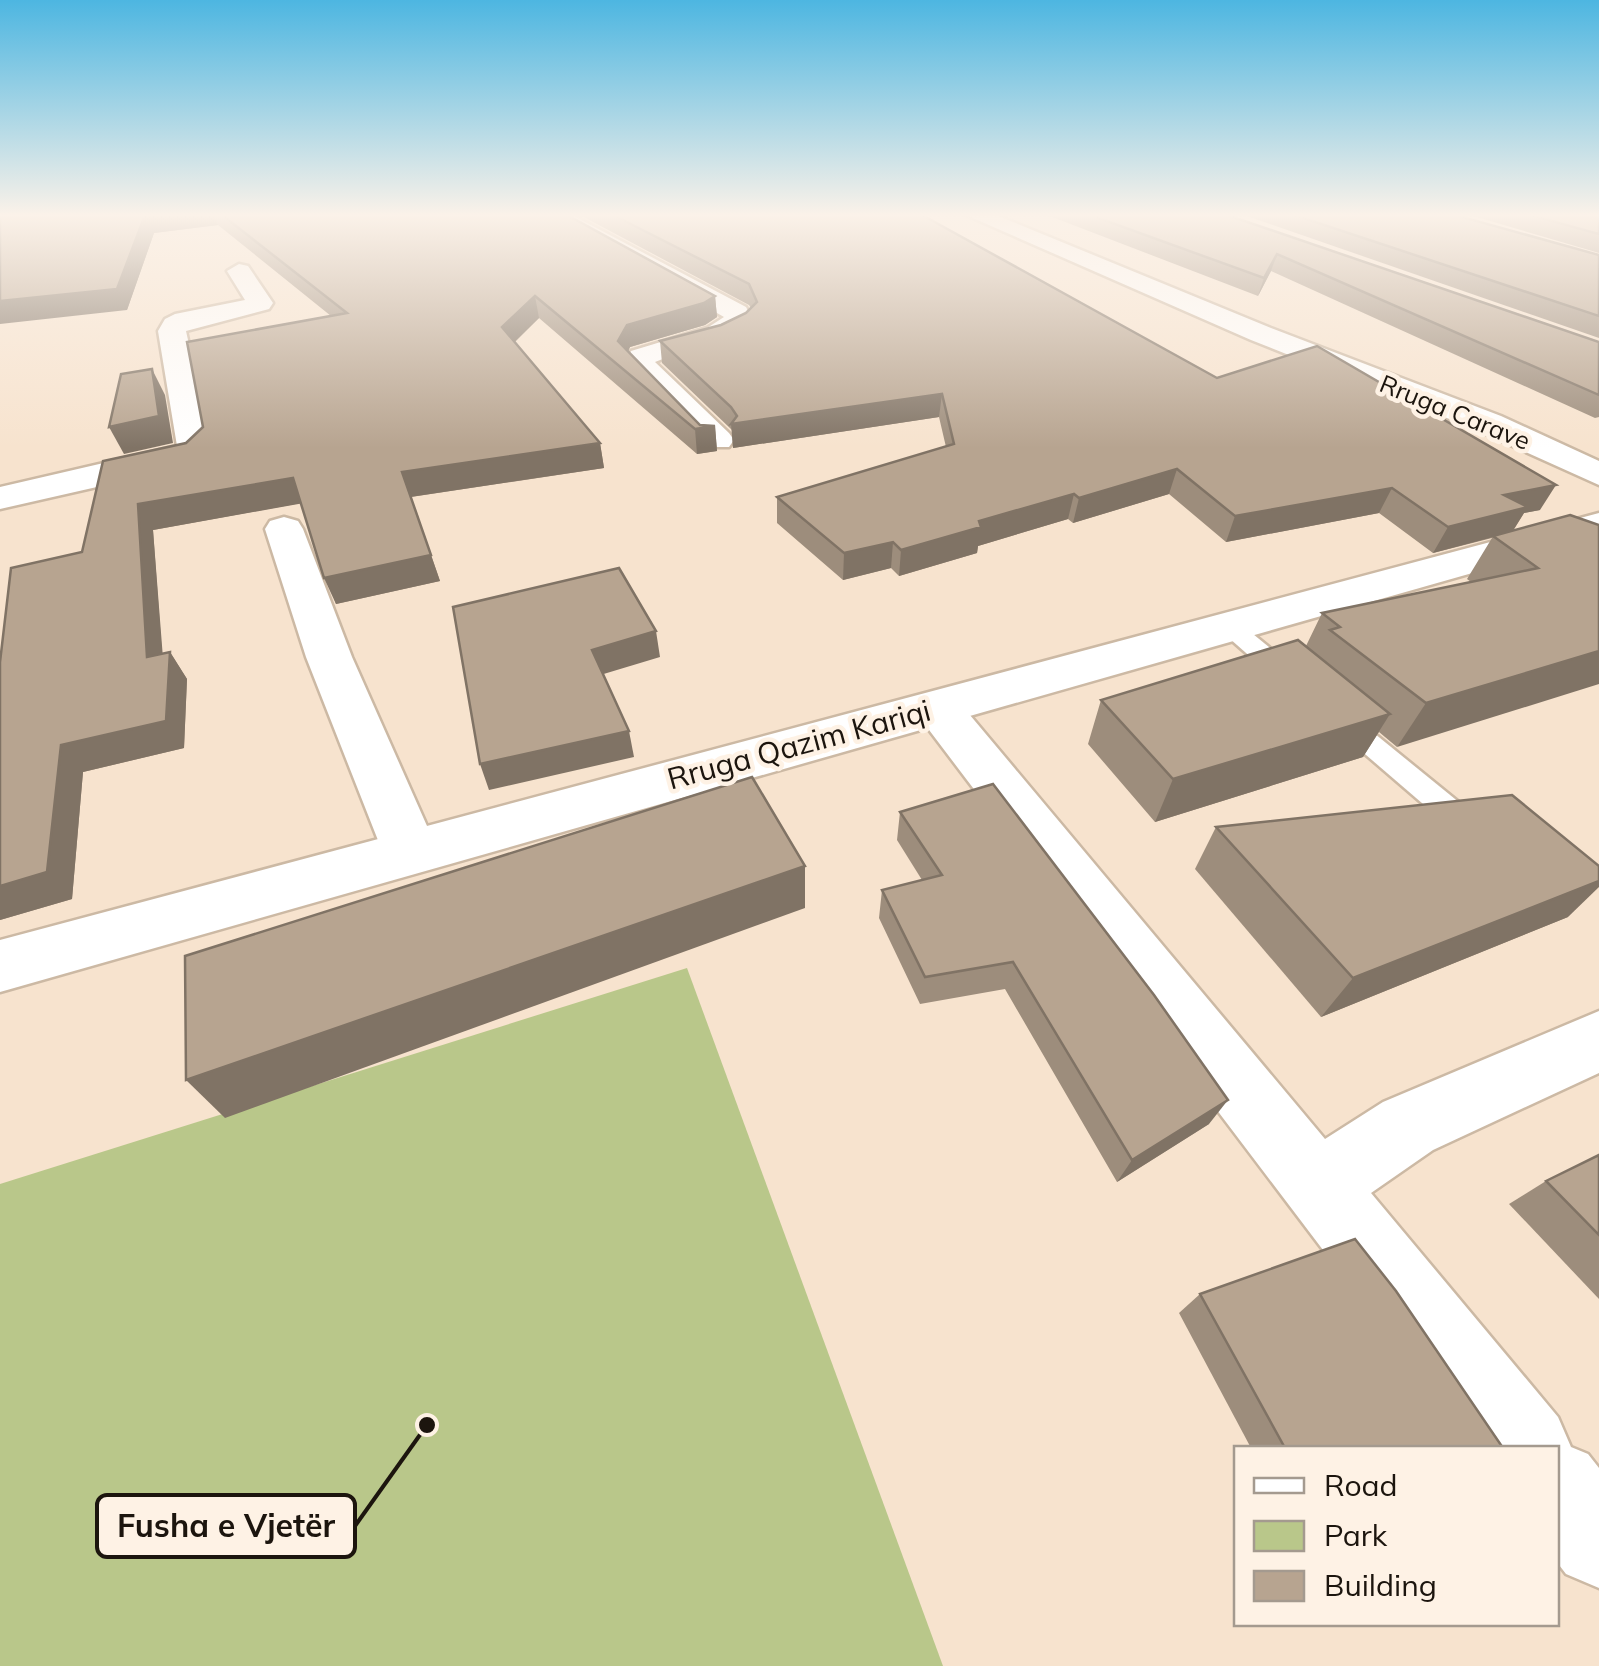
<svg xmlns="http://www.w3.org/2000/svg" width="1599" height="1666" font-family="Mulish,sans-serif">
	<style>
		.green { fill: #b9c78a }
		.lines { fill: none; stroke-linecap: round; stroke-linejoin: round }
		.lane-casing { stroke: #ccb9a4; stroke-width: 5 }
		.street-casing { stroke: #ccb9a4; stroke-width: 5 }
		.secondary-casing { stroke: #ccb9a4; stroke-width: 5 }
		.lane { fill: #fff; fill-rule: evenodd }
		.street { fill: #fff; fill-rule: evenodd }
		.secondary { fill: #fff; fill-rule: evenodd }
		.wall { fill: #9d8d7c }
		.shaded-wall { fill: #807365 }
		.building { fill: #b7a490; stroke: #807365; stroke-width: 2.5 }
		.labels { text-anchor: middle; stroke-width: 9; stroke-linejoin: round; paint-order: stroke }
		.far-street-label { font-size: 25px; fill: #1c150e; stroke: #fef2e5 }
		.street-label { font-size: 30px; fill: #1c150e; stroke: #fef2e5 }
		.leader { fill: none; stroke: #1c150e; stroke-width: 4 }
		.callout-dot { fill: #1c150e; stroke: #fef2e5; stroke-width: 4 }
		.callout { fill: #fef2e5; stroke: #1c150e; stroke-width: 4 }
		.callout-label { font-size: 32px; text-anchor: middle; font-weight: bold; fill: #1c150e }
	</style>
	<rect width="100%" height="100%" fill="#f7e3ce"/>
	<!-- green -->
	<path class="green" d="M687,968L943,1666H0V1184Z"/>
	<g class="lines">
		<defs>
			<g id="lane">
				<path d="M1229,619L1237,621L1297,670L1301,676L1297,682H1279L1221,631L1217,626Z"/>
				<path d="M1339,709L1348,712L1471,812L1476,820L1471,828L1461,831L1451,828L1330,724L1326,718L1330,712Z"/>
			</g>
			<g id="street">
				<path d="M545,215H572L746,307L754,323C733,349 685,349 655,362L729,433L734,440L729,447H705L625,365L631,351L707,328L724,317Z"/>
				<path d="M966,215H996L1271,328L1501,416L1599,461V485L1477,430L1251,340Z"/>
				<path d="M239,264L248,266L273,303L269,309L186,331L212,449L198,464L0,509V487L177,446L158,331L165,319L175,314L245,300L227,271Z"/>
				<path d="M284,517L298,521L303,529L352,657L439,853L431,868L411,874L391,868L383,853L306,657L265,529L270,521Z"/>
				<path d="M937,691L954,696L1325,1139L1383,1102L1599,1011V1073L1433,1150L1371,1193L1558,1417L1571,1447L1588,1454L1599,1468V1588L1566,1574L1556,1561V1448H1473L920,718L913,707L920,696Z"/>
			</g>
			<path id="secondary" d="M1599,513V537L0,992V940Z"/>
		</defs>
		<!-- lane casing -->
		<use href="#lane" class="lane-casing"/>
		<!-- street casing -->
		<use href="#street" class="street-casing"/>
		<!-- secondary casing -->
		<use href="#secondary" class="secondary-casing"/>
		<!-- lane -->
		<use href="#lane" class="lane"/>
		<!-- street -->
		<use href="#street" class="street"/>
		<!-- secondary -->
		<use href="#secondary" class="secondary"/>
	</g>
	<!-- wall -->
	<g class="wall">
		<path d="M0,215H567L715,296L717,317L705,325L630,347L628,351L700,425L715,426L717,451L697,454L539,318L515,342L600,443L604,468L411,497L440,581L336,604L301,503L153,530L162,654L170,652L187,679L184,748L83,772L72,899L0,920V662L82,552L186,443L331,316L218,225L154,233L127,310Z"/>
		<path d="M580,215H922L1217,378L1540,510L1524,513L1513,531L1599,525L1397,747L1379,732L1363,757L1155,822L1088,744L1101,700L1306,646L1322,613L1471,582L1467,579L1492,538L1433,553L1379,513L1226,542L1169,494L1073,523L1068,519L978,546L977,553L899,576L891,568L843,580L777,523V497L946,447L939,417L733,448L732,430L662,363L660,341L721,325L746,313L751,308L749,305Z"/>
		<path d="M1047,215H1227L1599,342V417L1595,418L1271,271L1258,296Z"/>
		<path d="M1244,215H1455L1599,255V338Z"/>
		<path d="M1470,215H1599V253Z"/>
		<path d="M900,812L1209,1124L1117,1182L1005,989L920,1004L879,918L882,890L922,880L897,840Z"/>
		<path d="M1216,827L1568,917L1321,1017L1195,869Z"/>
		<path d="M1599,1155V1299L1509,1204L1546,1181Z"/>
		<path d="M1200,1294L1503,1448H1251L1179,1313Z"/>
	</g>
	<!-- shaded-wall -->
	<g class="shaded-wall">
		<path d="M145,215H214L218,225L154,233L127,310L0,324V301Z"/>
		<path d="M1277,254L1271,271L1258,296L1264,278Z"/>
		<path d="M535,296L539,318L507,349L502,327Z"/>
		<path d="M715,296L717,317L705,325L630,347L622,364L618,341L627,325Z"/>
		<path d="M152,369L165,395L173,443L124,454L109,427Z"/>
		<path d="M942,394L939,417L733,448L731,424Z"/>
		<path d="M715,426L717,451L697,454L695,429Z"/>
		<path d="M600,443L604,468L410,497L402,472Z"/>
		<path d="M1177,469L1169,494L1073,523L1079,498Z"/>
		<path d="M293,478L304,503L153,530L165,684L147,657L138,504Z"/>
		<path d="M1556,485L1540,510L1524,513L1512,532L1433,553L1448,527L1504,495Z"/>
		<path d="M1392,488L1379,513L1226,542L1235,516Z"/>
		<path d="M1074,494L1068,519L978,546L977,553L899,576L901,550L979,521Z"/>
		<path d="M893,542L891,568L843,580L844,553Z"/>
		<path d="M431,555L440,581L336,604L324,578Z"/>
		<path d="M656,631L660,657L597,676L592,650Z"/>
		<path d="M1599,651V684L1397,747L1426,703Z"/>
		<path d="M170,652L187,679L184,748L83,772L72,899L0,920V886L61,745Z"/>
		<path d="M1390,714L1363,757L1155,822L1173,779Z"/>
		<path d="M629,731L634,757L489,790L480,764Z"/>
		<path d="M805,866V908L225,1118L186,1080Z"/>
		<path d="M1599,881V887L1568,917L1321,1017L1353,978Z"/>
		<path d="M1228,1100L1209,1124L1117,1182L1132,1160Z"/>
	</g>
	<!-- building -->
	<g class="building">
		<path d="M0,215H145L117,289L0,301Z"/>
		<path d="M222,215H567L715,296L704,303L627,325L618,341L700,425L715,426L695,429L535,296L502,327L600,443L402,472L431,555L324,578L293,478L138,504L147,657L170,652L166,721L61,745L47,872L0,886V662L11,568L82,552L103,461L186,443L203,427L187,342L347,313Z"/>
		<path d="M613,215H922L1217,378L1317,346L1556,485L1504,495L1528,507L1448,527L1392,488L1235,516L1177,469L1079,498L1074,494L979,521L981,527L901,550L893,542L844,553L777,497L954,444L942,394L731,424L737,416L731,407L660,341L721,325L746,313L757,302L749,284Z"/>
		<path d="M1090,215H1227L1599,342V395L1277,254L1264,278Z"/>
		<path d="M1294,215H1455L1599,255V316Z"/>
		<path d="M1530,215H1599V234Z"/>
		<path d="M152,369L159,416L109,427L121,374Z"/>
		<path d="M1570,515L1599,525V651L1426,703L1330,630L1340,627L1322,613L1538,568L1493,536Z"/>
		<path d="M619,568L656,631L592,650L629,731L480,764L453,607Z"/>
		<path d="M1298,640L1390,714L1173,779L1101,700Z"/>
		<path d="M752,777L805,866L186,1080L185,956Z"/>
		<path d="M993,784L1154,995L1228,1100L1132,1160L1013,962L925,977L882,890L942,875L900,812Z"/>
		<path d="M1512,795L1599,866V881L1353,978L1216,827Z"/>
		<path d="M1599,1155V1235L1546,1181Z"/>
		<path d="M1355,1239L1396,1291L1503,1448H1285L1200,1294Z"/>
	</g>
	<!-- sky -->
	<linearGradient id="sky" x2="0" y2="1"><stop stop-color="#4db6e1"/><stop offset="0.48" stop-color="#fbf2e9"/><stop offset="1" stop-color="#fbf2e9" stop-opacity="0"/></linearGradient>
	<rect width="1599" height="448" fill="url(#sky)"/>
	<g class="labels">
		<!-- far-street labels -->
		<g class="far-street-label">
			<text transform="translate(1455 412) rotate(22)" y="9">Rruga Carave</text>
		</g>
		<!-- street labels -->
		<g class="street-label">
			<text transform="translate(799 745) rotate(-15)" y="10">Rruga Qazim Kariqi</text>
		</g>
	</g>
	<!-- callouts -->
	<path class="leader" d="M427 1425L355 1526"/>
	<circle class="callout-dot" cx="427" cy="1425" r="10"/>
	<rect class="callout" x="97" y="1495" width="258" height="62" rx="10"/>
	<g class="callout-label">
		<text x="226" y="1537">Fusha e Vjetër</text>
	</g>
	<!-- legend -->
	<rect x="1234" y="1446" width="325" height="180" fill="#fef2e5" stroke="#a49a8f" stroke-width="2.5"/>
	<rect x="1254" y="1478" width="50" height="15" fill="#ffffff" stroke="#a49a8f" stroke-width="2.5"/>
	<text x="1324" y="1496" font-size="30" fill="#1c150e">Road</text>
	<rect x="1254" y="1521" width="50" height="30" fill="#b9c78a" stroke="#a49a8f" stroke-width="2.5"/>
	<text x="1324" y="1546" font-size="30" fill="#1c150e">Park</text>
	<rect x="1254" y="1571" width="50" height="30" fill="#b7a490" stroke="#a49a8f" stroke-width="2.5"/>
	<text x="1324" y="1596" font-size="30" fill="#1c150e">Building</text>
</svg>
